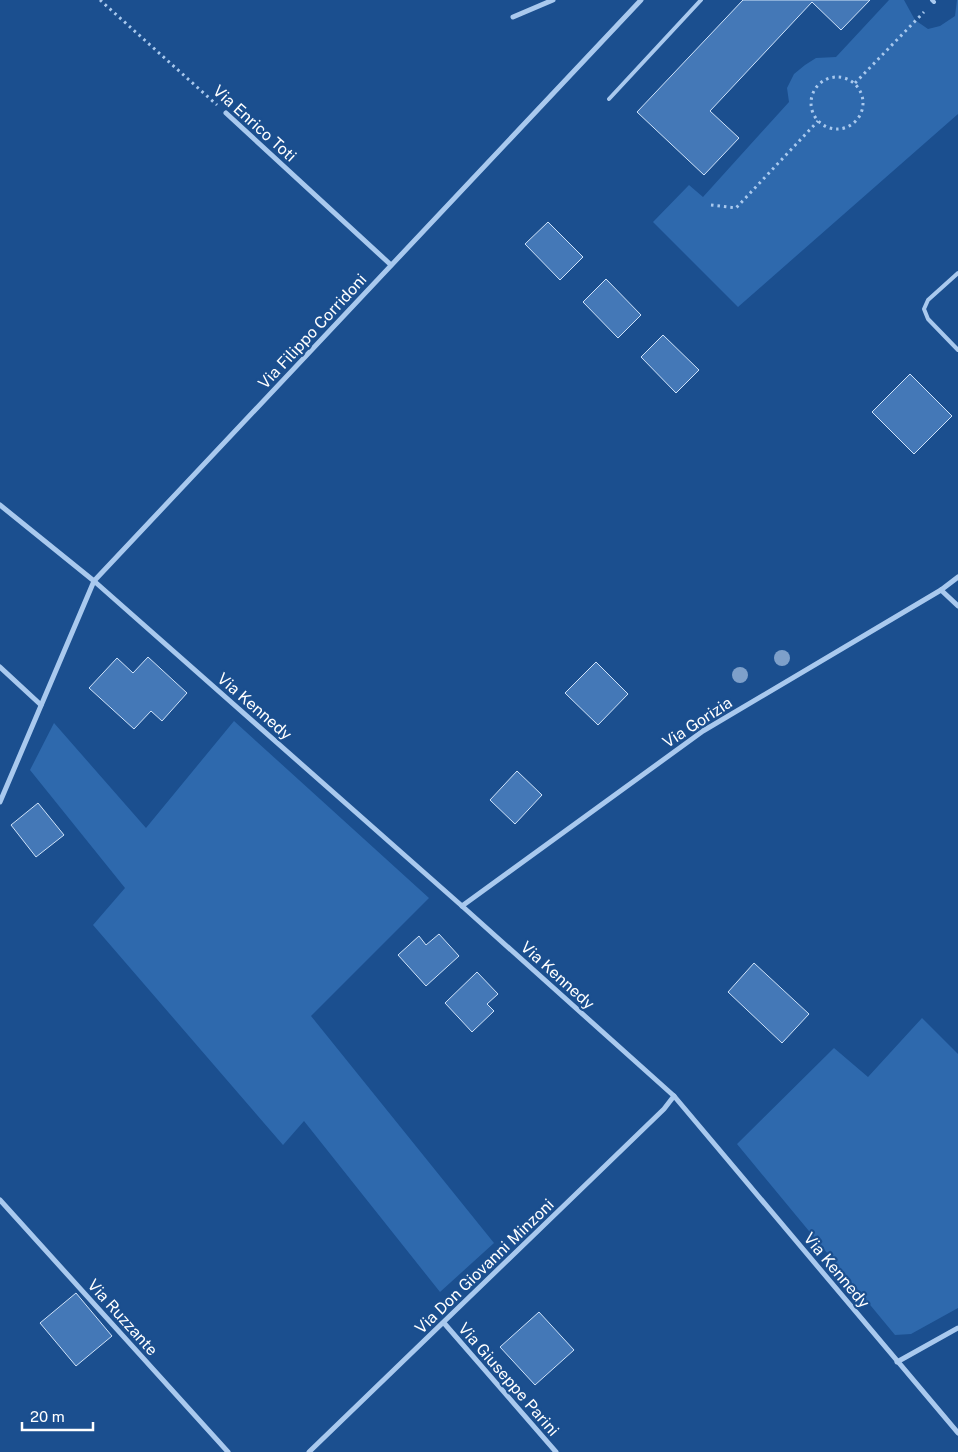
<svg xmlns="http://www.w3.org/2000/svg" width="958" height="1452" font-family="'Public Sans',sans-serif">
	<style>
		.green { fill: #2e69ad }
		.building { fill: #4478b7; stroke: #cfe3fa }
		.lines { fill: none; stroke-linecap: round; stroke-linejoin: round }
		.path { stroke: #a9c9ee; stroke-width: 3; stroke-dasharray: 2.5 4; stroke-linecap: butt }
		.lane { stroke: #a9c9ee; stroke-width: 4 }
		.street { stroke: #a9c9ee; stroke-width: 5 }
		.tree { fill: #7ea0ca }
		.labels { text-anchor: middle; stroke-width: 4.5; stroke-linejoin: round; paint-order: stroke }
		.street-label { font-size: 16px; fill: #fff; stroke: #1b4f8f }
	</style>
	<rect width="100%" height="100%" fill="#1b4f8f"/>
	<!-- green -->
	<g class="green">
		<path d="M889,0H904L915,20L928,29L940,26L955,16L957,0H958V114L738,307L653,222L689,185L703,197L789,102L787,88L794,74L805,65L816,58L836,57Z"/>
		<path d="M234,721L429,898L311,1016L494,1243L440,1292L304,1121L283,1145L93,925L125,888L30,770L54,723L146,828Z"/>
		<path d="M922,1018L958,1054V1308L911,1334L895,1335L737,1144L834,1048L868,1077Z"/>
	</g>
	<!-- building -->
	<g class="building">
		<path d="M743,0H870L841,30L812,2L710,111L739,138L704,175L637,112Z"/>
		<path d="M548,222L583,257L560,280L525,244Z"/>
		<path d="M606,279L641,315L618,338L583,302Z"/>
		<path d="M663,335L699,370L676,393L641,357Z"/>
		<path d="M910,374L952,416L914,454L872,412Z"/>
		<path d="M148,657L187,693L162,721L151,711L134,729L89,688L117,658L133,673Z"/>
		<path d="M596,662L628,694L598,725L565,693Z"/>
		<path d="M517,771L542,795L515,824L490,800Z"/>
		<path d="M38,803L64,835L36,857L11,825Z"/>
		<path d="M439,934L459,956L426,986L398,955L419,936L426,945Z"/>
		<path d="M754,963L809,1014L782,1043L728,992Z"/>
		<path d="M477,972L498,994L487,1004L494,1011L472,1032L445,1003Z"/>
		<path d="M76,1293L112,1336L76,1366L40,1323Z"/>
		<path d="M539,1312L574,1350L535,1385L500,1347Z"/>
	</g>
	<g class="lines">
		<!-- path -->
		<g class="path">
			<path d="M100,0L217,105"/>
			<circle cx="837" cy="103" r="26"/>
			<path d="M855,83L924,12"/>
			<path d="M711,205L736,208L818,121"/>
		</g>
		<!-- lane -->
		<g class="lane">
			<path d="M932,0L934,2"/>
			<path d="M609,99L701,0"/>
			<path d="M958,273L928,300L924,309L928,319L958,350"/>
		</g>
		<!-- street -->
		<g class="street">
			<path d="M513,17L553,0"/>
			<path d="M226,113L391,265"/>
			<path d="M0,505L94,581L462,906L674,1096L958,1433"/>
			<path d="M941,590L958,606"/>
			<path d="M0,667L41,705"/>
			<path d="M0,802L94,581L641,0"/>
			<path d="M462,906L703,731L941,590L958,577"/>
			<path d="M0,1200L228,1452"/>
			<path d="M444,1323L556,1452"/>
			<path d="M897,1362L958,1328"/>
			<path d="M309,1452L664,1109L674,1096"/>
		</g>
	</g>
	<!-- trees -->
	<g class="tree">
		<circle cx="782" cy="658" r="8"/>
		<circle cx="740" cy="675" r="8"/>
	</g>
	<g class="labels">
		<!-- street labels -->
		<g class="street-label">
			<text transform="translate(255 123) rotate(42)" y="6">Via Enrico Toti</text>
			<text transform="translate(312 331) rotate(-47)" y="6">Via Filippo Corridoni</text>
			<text transform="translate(255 706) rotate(41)" y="6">Via Kennedy</text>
			<text transform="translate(697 722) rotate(-33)" y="6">Via Gorizia</text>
			<text transform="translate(558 975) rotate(42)" y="6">Via Kennedy</text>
			<text transform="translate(484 1266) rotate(-44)" y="6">Via Don Giovanni Minzoni</text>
			<text transform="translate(837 1270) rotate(50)" y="6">Via Kennedy</text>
			<text transform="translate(123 1317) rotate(48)" y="6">Via Ruzzante</text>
			<text transform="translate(509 1379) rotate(49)" y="6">Via Giuseppe Parini</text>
		</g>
	</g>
	<!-- scale -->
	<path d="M22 1422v8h71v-8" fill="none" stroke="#ffffff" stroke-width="2.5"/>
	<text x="30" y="1422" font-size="15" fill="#ffffff" stroke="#1b4f8f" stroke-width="4" paint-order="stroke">20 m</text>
</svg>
